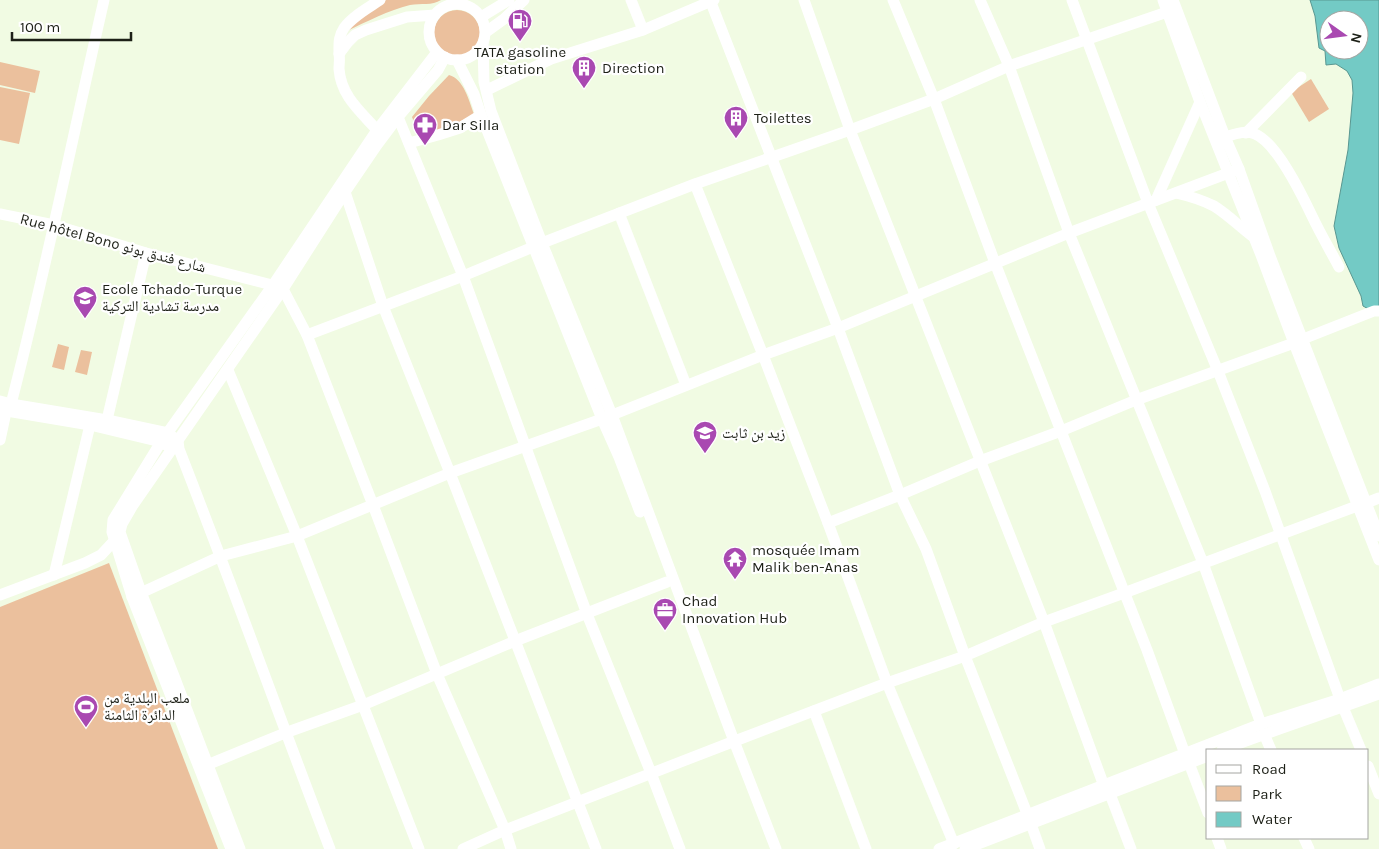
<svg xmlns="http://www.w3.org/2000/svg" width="1379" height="849" font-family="Karla,'Noto Naskh Arabic',sans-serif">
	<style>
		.green { fill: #ebc09d }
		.water { fill: #73cac5; stroke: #599791; fill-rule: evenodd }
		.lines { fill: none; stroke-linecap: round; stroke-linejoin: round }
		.minor { stroke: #fff; stroke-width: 11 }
		.labels { text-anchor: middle; stroke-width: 4.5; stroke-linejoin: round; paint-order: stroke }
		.poi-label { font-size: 15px; fill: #1d2017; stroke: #fff; text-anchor: start }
		.street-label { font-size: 15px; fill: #1d2017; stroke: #fff }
	</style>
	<rect width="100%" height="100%" fill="#f1fbe3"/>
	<!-- green -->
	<g class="green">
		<path d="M386,0H441C432,6 421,3 410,5C389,10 366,22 347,31L354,21Z"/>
		<circle cx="457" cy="33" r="23"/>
		<path d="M0,62L40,71L35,93L0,85Z"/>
		<path d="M449,75C464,79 469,101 474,114L452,126L419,135L412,117L429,96Z"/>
		<path d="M1311,79L1329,109L1309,122L1291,92Z"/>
		<path d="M0,87L30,93L19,144L0,140Z"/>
		<path d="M58,344L69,347L64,370L52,367Z"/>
		<path d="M81,350L92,352L87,375L75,372Z"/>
		<path d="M109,563L218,849H0V607Z"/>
	</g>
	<!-- water -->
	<path class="water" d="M1310,0H1379V313L1372,311L1363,306L1361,296L1339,248L1334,226L1348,150L1353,93L1352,80L1347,71L1336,64L1326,65L1325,51L1319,48L1315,16ZM1329,20H1359V50H1329Z"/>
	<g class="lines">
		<!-- minor -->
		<g class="minor">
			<path d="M631,0L643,30"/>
			<path d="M710,0L838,328L900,495L926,549L965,656L1028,816"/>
			<path d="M804,0L850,130L1044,622L1104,786"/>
			<path d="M893,0L934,99L995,263L1147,650L1185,754"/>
			<path d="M980,0L1009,66L1069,233L1203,563L1261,724"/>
			<path d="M1072,0L1148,203L1218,371L1265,491L1340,699"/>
			<path d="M1163,0L1200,102L1261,255L1294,343L1379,560"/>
			<path d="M1173,0L1225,137L1239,169L1270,256L1379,536"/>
			<circle cx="457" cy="32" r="28"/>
			<path d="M481,17L509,0"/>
			<path d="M486,32L504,19L524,0"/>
			<path d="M483,43L484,82L491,111L542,243L612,415L734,741L776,849"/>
			<path d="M339,54L348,42L355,35L366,30L407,17L435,15"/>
			<path d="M457,60L474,94L481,115L602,419L619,457L640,512"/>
			<path d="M487,90L551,59L643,30L714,0"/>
			<path d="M398,117L463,276L587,614L651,773L680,849"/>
			<path d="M377,130C360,111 341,96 339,69C339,64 340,59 339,54C339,44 338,37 344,28C353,16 368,8 380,0"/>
			<path d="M1246,133L1301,77"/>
			<path d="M1225,137C1235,134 1245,130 1255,134C1277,143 1302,195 1312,216C1320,233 1330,250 1339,267"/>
			<path d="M409,143L438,135L460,128L481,115"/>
			<path d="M695,184L763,355L828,523L900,495L980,461L1061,431L1136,400L1294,343"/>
			<path d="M345,192L383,306L450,473L596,849"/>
			<path d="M1176,193C1189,196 1202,200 1214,206C1227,214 1239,226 1252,236"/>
			<path d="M1156,200L1200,102"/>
			<path d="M619,213L686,385"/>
			<path d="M0,214L54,225L146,253L280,287"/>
			<path d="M542,243L695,184L850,130L934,99L1009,66L1176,9"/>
			<path d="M283,289L307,335L373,505L437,674L505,830L511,849"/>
			<path d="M307,335L463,276L533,247"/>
			<path d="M1303,339L1374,311H1379"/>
			<path d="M228,370L297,536L419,849"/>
			<path d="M0,401L11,404L107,420L168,433L178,441L179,449C231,582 279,716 330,849"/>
			<path d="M11,404C46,270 73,135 104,0"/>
			<path d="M0,410L90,425L161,442L166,445"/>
			<path d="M107,420L146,253"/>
			<path d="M0,440L6,412"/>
			<path d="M1366,503L1379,498"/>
			<path d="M828,523L887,683L954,844"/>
			<path d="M54,575L90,425"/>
			<path d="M0,595L85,563L101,555L114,541"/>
			<path d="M132,597L221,556L297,536L450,473L602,419L763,355L838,328L1069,233L1239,169"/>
			<path d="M1343,707L1361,750"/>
			<path d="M814,711L866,849"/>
			<path d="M1264,734L1271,750"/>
			<path d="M1222,750C1274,730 1327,713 1379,694"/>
			<path d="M1189,763L1208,813"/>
			<path d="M1368,766L1379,794"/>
			<path d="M202,767L285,733L363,705L515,641L667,582"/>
			<path d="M1110,794L1131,849"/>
			<path d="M1031,824L1040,849"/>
			<path d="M1217,838L1221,849"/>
			<path d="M1304,838L1309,849"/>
			<path d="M231,849L132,597L112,532L113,520L161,442L273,285L377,130L437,52"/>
			<path d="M240,849L174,676L141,592L120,532L122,524L133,505L283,289L345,192L377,145L398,117L438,70L445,57"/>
			<path d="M463,849L505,830L727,744L887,683L965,656L1044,622L1124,593L1357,506"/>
			<path d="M939,849L1261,724L1340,699L1379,684"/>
			<path d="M965,849L1208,756"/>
		</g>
	</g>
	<!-- icons -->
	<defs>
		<symbol id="fuel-pin" viewBox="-11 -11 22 30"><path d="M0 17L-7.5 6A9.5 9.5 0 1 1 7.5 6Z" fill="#a949b1" stroke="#fff"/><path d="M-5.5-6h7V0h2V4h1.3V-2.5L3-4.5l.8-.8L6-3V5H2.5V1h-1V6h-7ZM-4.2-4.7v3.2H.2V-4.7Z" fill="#fff"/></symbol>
		<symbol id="building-pin" viewBox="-11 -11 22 30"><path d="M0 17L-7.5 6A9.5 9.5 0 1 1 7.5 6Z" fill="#a949b1" stroke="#fff"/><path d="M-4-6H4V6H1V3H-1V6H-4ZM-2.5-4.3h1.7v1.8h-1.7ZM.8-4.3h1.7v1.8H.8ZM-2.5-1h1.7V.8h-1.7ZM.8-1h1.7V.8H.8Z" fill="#fff"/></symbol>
		<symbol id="pharmacy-pin" viewBox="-11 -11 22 30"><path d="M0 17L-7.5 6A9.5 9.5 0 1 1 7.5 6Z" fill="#a949b1" stroke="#fff"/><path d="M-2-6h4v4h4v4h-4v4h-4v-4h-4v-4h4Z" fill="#fff"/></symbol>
		<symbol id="school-pin" viewBox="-11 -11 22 30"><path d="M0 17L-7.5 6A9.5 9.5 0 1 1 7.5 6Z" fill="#a949b1" stroke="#fff"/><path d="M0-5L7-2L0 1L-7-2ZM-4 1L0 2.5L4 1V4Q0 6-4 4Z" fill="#fff"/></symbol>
		<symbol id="temple-pin" viewBox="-11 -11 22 30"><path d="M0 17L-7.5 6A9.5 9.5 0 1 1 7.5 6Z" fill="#a949b1" stroke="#fff"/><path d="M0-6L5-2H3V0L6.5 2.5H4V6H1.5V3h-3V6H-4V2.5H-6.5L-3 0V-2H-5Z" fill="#fff"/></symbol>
		<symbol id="office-pin" viewBox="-11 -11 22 30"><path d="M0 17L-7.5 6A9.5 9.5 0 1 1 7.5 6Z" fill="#a949b1" stroke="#fff"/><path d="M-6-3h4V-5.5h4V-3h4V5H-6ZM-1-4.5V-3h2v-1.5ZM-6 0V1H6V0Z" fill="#fff"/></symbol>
		<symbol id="stadium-pin" viewBox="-11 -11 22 30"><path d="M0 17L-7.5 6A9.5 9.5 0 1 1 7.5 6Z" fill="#a949b1" stroke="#fff"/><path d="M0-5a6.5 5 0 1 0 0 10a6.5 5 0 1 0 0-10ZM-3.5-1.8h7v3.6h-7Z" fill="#fff"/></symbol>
	</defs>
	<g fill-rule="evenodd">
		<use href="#fuel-pin" x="506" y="7" width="28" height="38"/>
		<use href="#building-pin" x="570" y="54" width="28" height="38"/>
		<use href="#building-pin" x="722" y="104" width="28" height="38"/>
		<use href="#pharmacy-pin" x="411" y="111" width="28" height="38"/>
		<use href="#school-pin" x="71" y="284" width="28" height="38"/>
		<use href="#school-pin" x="691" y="419" width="28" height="38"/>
		<use href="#temple-pin" x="721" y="545" width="28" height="38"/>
		<use href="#office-pin" x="651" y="596" width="28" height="38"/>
		<use href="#stadium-pin" x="72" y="693" width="28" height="38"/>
	</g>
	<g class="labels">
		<!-- poi labels -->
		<g class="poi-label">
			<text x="520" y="57" text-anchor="middle">TATA gasoline<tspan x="520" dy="17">station</tspan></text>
			<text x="602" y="73">Direction</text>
			<text x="754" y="123">Toilettes</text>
			<text x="442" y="130">Dar Silla</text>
			<text x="102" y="294">Ecole Tchado-Turque<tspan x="102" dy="17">مدرسة تشادية التركية</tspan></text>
			<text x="722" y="438">زيد بن ثابت</text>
			<text x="752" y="555">mosquée Imam<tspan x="752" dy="17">Malik ben-Anas</tspan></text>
			<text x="682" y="606">Chad<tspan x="682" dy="17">Innovation Hub</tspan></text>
			<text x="104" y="703">ملعب البلدية من<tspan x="104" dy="17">الدائرة الثامنة</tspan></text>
		</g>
		<!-- street labels -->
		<g class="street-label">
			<text transform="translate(113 243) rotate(15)" y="5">Rue hôtel Bono شارع فندق بونو</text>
		</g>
	</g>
	<!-- legend -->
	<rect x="1206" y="749" width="162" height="90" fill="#ffffff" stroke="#a5a6a2"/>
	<rect x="1216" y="765" width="25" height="8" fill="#ffffff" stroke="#a5a6a2"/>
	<text x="1252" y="774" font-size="15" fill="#1d2017">Road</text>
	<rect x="1216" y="786" width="25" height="15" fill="#ebc09d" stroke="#a5a6a2"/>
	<text x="1252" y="799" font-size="15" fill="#1d2017">Park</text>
	<rect x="1216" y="812" width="25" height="15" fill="#73cac5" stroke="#a5a6a2"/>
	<text x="1252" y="824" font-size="15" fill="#1d2017">Water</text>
	<!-- north arrow -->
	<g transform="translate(1344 35) rotate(104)"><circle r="24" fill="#ffffff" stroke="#a5a6a2"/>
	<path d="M0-4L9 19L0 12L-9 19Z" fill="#a949b1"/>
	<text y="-8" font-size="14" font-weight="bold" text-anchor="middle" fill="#1d2017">N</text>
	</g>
	<!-- scale -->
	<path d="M12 32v8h119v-8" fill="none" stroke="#1d2017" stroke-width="2.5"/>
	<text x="20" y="32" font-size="15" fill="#1d2017" stroke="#ffffff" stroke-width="4" paint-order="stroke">100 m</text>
</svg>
